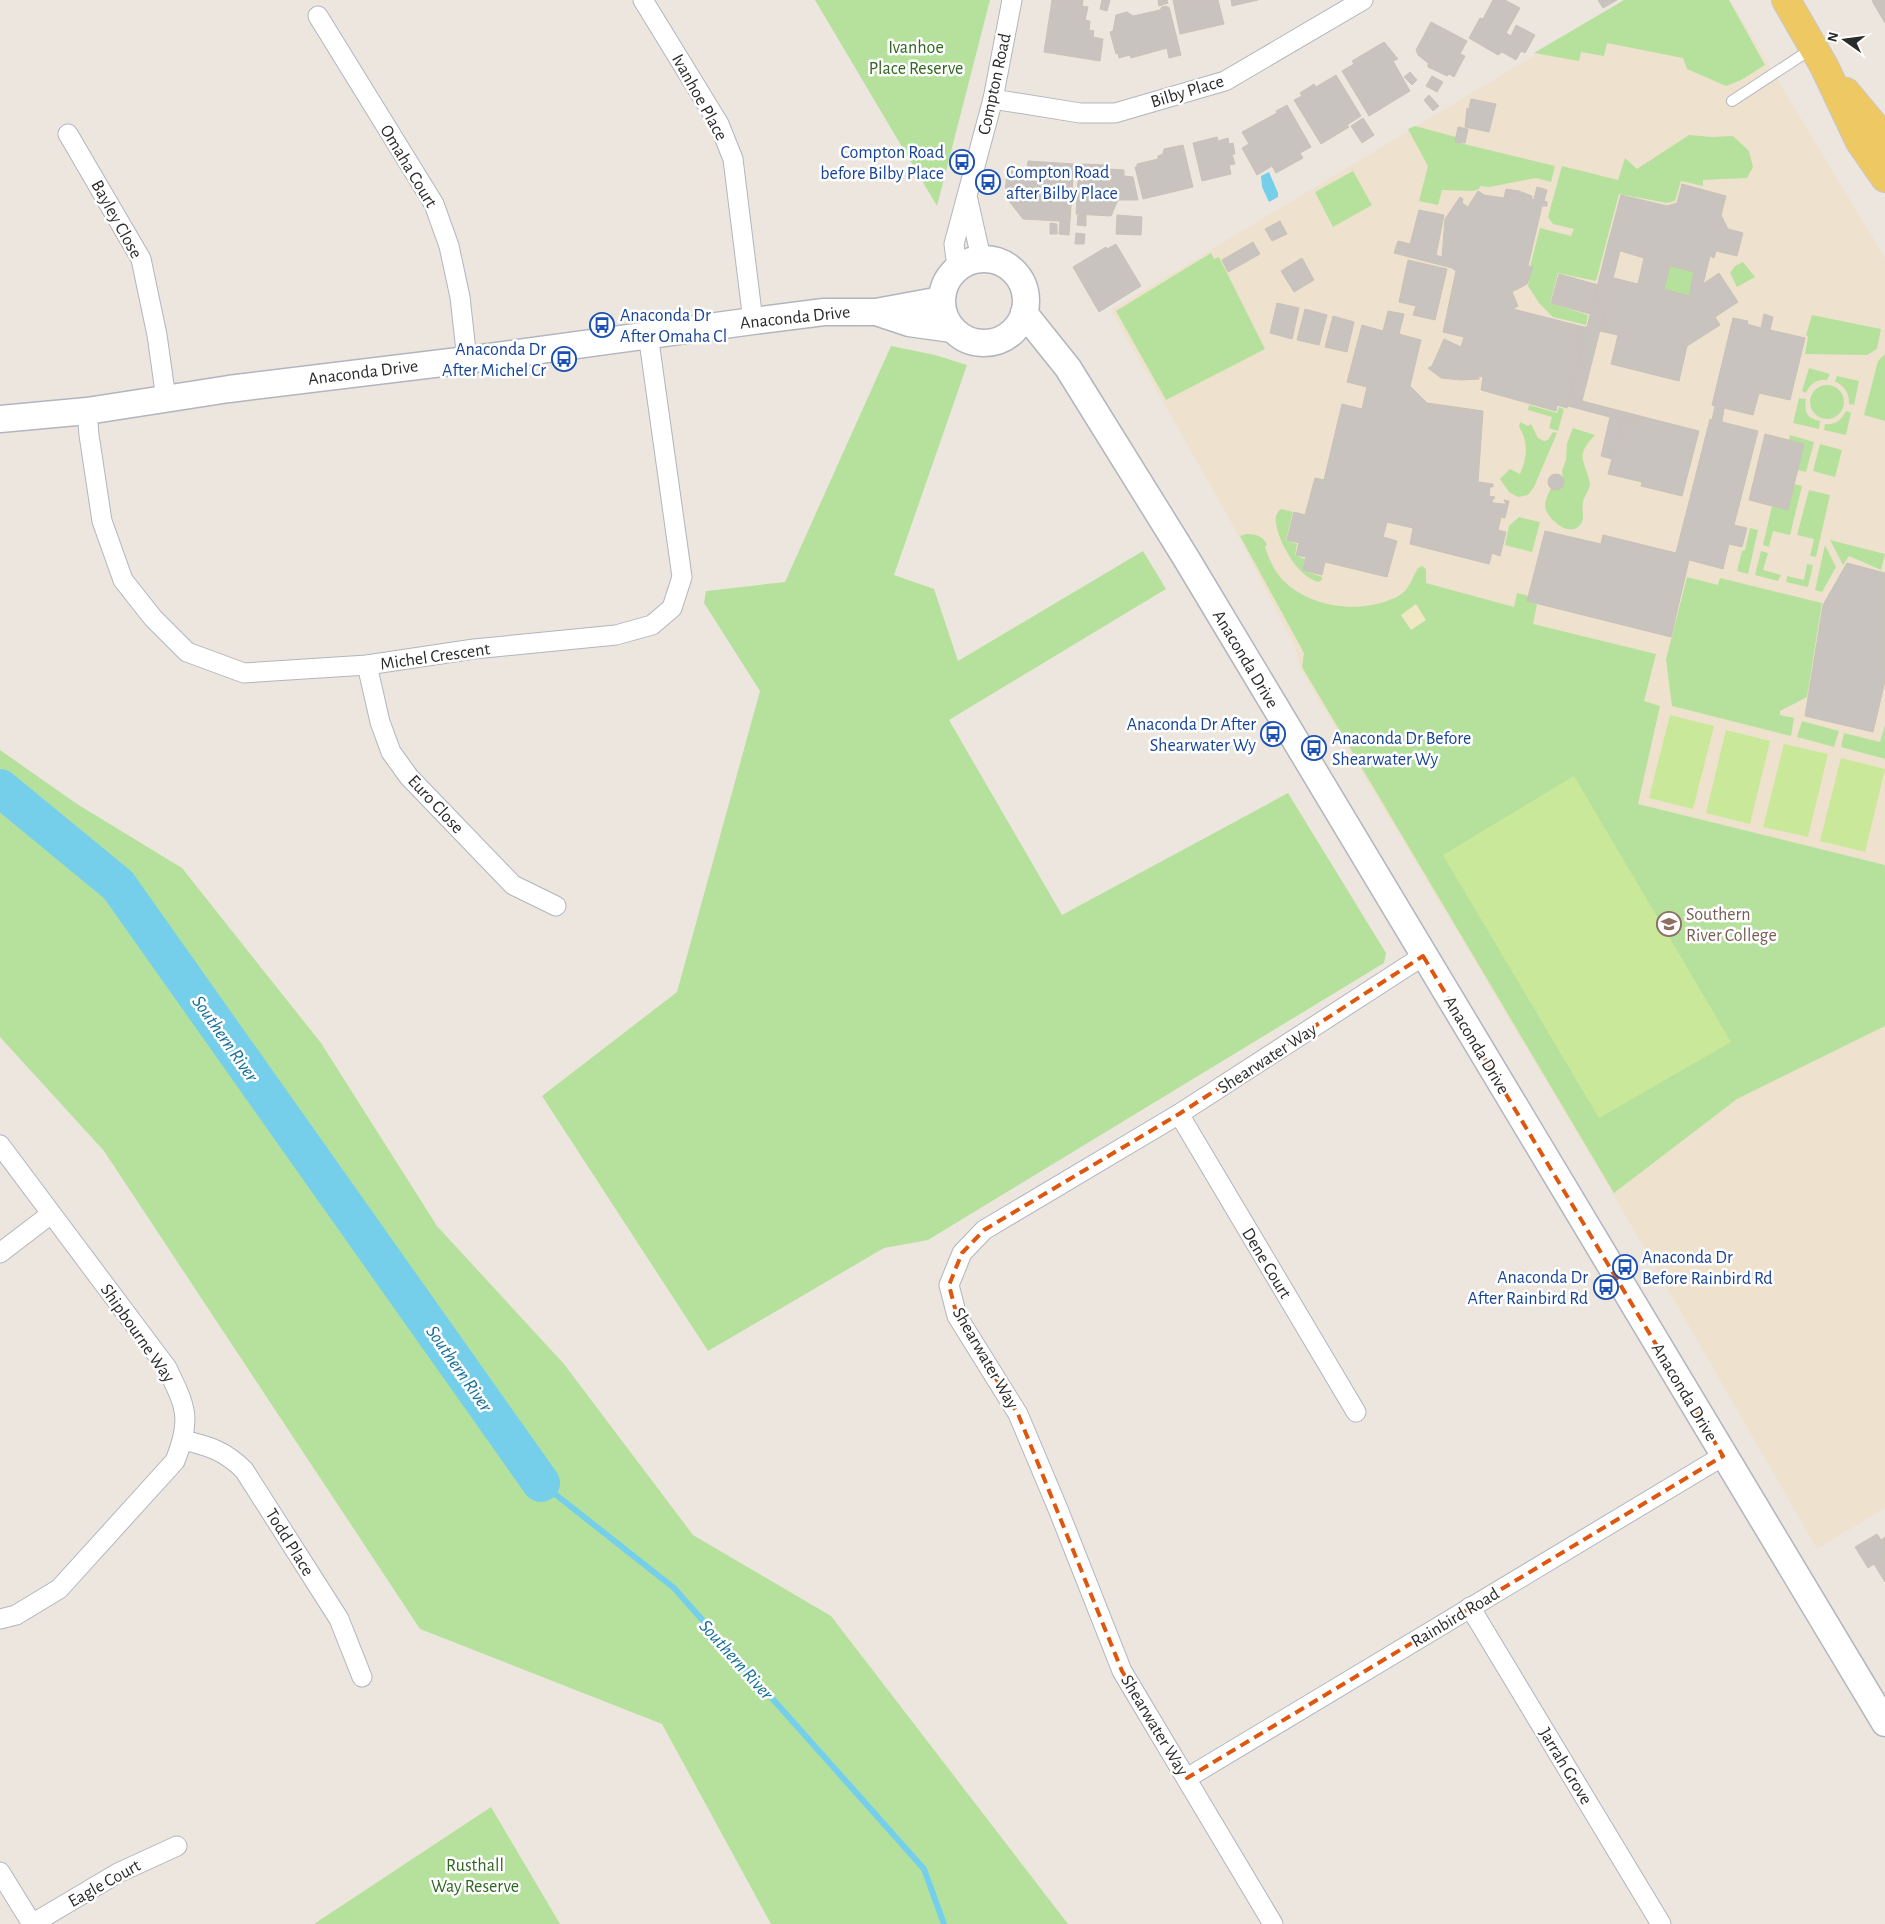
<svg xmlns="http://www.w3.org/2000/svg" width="1885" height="1924" font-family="'Alegreya Sans',sans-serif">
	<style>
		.education { fill: #eee2ce }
		.green { fill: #b6e19d }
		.sand { fill: #f0e8c3 }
		.pitch { fill: #c9e899 }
		.water { fill: #75cfeb }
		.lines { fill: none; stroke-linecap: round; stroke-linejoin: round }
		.stream { stroke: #75cfeb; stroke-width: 6 }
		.river { stroke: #75cfeb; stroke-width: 38 }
		.building { fill: #c8c3be; stroke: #c8c2b8; fill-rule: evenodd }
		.service-casing { stroke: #b1b5bf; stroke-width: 12 }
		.minor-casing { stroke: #b1b5bf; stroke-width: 21 }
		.secondary-casing { stroke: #b1b5bf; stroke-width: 29 }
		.primary-casing { stroke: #c8c8c8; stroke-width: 30 }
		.service { stroke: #fff; stroke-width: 10 }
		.minor { stroke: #fff; stroke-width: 19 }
		.secondary { stroke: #fff; stroke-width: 26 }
		.primary { stroke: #edc863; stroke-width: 28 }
		.marked { fill: none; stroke: #df570e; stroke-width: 4; stroke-dasharray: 10 6; stroke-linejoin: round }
		.labels { text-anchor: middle; stroke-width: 5; stroke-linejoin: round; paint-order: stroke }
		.park-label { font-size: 18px; fill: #2e671d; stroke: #fff }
		.street-label { font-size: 18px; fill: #2b2b2b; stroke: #fff }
		.transit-label { font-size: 18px; fill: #164399; stroke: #fff; text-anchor: end }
		.education-label { font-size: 18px; fill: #785e54; stroke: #fff; text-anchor: start }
		.water-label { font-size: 19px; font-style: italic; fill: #126f99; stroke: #fff }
	</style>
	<rect width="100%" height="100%" fill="#ede6de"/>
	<!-- education -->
	<path class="education" d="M1626,0H1730L1885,258V1508L1817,1549L1605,1180L1300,668L1295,646L1230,520L1111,310Z"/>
	<!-- green -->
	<g class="green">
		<path d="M815,0H990L937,206Z"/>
		<path d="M1624,0H1729L1765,65L1741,80L1726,86L1687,69L1683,58L1607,43L1604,56L1581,52L1579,61L1534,53Z"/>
		<path d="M1415,126L1456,137V142L1555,166L1551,182L1536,178L1489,187L1480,186L1479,189L1473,191L1442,190L1438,205L1419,201L1428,166L1408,129Z"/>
		<path d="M1689,135L1713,137L1733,136L1749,151L1753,167L1747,178L1703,180V186L1681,181L1675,201L1667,203L1619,194L1596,281L1558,273L1550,303L1588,315L1586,325L1553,317L1539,303L1528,286L1531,263L1540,228L1571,236L1574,229L1553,224L1548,217L1562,166L1618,180L1625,158L1637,169Z"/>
		<path d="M1353,171L1372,205L1333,227L1315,192Z"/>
		<path d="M1211,253L1214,259L1219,257L1265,349L1166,400L1116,311Z"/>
		<path d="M1743,262L1755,277L1737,287L1730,273L1735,266Z"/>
		<path d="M1670,266L1694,272L1689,296L1664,289Z"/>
		<path d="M1812,315L1881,329L1877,349L1867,355L1805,354L1808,337L1806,335Z"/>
		<path d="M891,346L935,355L967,365L894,575L934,589L958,661L1143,551L1166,589L949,720L1062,915L1288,793L1386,953L1384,963L928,1240L884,1248L708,1351L542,1096L677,992L760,691L704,603L706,591L785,582Z"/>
		<path d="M1885,354V421L1864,415L1878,361Z"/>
		<path d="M1809,368L1830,374L1827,380C1817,379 1810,384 1806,393L1802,391Z"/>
		<path d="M1837,376L1859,381L1854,405L1849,404C1849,392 1845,387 1835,381Z"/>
		<circle cx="1827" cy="402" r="17"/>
		<path d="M1799,398L1806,399C1804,413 1807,418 1820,421L1819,429L1793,423Z"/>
		<path d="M1529,405L1557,413L1559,407L1564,409L1558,431L1549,428L1552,417L1528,410Z"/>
		<path d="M1846,411L1851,413L1846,435L1824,430L1825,424C1836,425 1841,420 1846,411Z"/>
		<path d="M1520,422L1528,426L1531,424L1538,438L1544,441L1548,440L1553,432L1557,433L1534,487L1528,495L1518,497L1509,492L1500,479L1510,469L1520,474C1527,458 1529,443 1519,427Z"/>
		<path d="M1573,428L1595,435C1573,458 1586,460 1590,484C1589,491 1584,496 1583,502C1581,510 1586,518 1580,525C1570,537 1551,522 1546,510C1543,503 1548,495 1551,488L1558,490L1564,485L1562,471L1566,460L1567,443Z"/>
		<path d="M1790,435L1814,442L1806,472L1797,470L1804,444L1789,440Z"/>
		<path d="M1820,444L1842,450L1835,477L1813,471Z"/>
		<path d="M1794,484L1802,486L1790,535L1773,531L1769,547L1763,545L1772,506L1788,510Z"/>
		<path d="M1809,490L1830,495L1816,557L1810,556L1814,539L1797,535Z"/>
		<path d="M1282,509L1293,512L1286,540L1297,544L1295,555L1305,559L1303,570L1322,577V580L1318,582C1310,579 1304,575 1298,568C1290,560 1264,516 1282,509Z"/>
		<path d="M1519,517L1540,522L1532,552L1505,545L1509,526Z"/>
		<path d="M1750,528L1758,530L1748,574L1737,571L1742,551L1745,550Z"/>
		<path d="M1247,534C1256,534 1262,536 1267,544L1265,547C1269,558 1273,569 1281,578C1305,605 1351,613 1384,602C1392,599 1399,597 1405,591C1410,585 1414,575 1418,568L1422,566L1426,569V583L1514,607L1517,593L1529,596L1527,601L1537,604L1533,624L1656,654L1644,701L1660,706L1638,804L1885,865V1026L1737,1099L1614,1193L1302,667L1304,653L1240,536Z"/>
		<path d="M1830,540L1885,554L1881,570L1849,556L1843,565Z"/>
		<path d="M1825,545L1836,567L1822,592L1815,590Z"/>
		<path d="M1761,551L1768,553L1763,570L1781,575L1778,581L1755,575Z"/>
		<path d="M1807,564L1813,565L1808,587L1786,582L1787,576L1804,580Z"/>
		<path d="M1687,577L1718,585L1720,578L1822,603L1807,697L1780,711V715L1794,718L1791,736L1672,706L1666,659Z"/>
		<path d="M1802,721L1839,731L1834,747L1797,737Z"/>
		<path d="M1885,725V759L1841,747L1844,733L1880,742Z"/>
		<path d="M0,750L77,804L182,868L321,1043L437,1226L564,1364L693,1535L831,1616L1068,1924H771L662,1724L420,1629L104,1151L0,1037Z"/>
		<path d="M491,1807L560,1924H314Z"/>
	</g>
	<!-- sand -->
	<path class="sand" d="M1416,604L1426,620L1411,630L1401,615Z"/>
	<!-- pitch -->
	<g class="pitch">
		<path d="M1670,715L1714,726L1693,809L1649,798Z"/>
		<path d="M1726,730L1770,741L1750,824L1706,813Z"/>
		<path d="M1784,744L1828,754L1808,837L1763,827Z"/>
		<path d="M1841,758L1885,769L1865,852L1820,841Z"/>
		<path d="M1574,776L1731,1042L1599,1118L1443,855Z"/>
	</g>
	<!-- water -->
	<path class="water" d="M1269,172L1278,193V197L1269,202L1262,187L1261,176Z"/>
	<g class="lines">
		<!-- stream -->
		<path class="stream" d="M541,1483L674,1588L924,1869L944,1924"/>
		<!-- river -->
		<path class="river" d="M0,788L118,885L541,1483"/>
	</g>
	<!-- building -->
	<g class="building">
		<path d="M1052,0H1083L1082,6L1088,7L1085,20L1090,21L1089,30L1094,31L1093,37L1103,39L1100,61L1044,52Z"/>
		<path d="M1102,0H1110L1107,11L1100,9Z"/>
		<path d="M1158,0H1167L1168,3L1159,6Z"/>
		<path d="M1173,0H1218L1224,24L1180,34Z"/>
		<path d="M1231,0H1258L1232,6Z"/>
		<path d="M1493,0H1505L1520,8L1506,33L1511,36L1516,25L1535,35L1525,53L1521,51L1516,60L1502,52L1498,55L1469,38L1480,18L1483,19Z"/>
		<path d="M1598,0H1617L1603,8Z"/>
		<path d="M1873,0H1885V23L1872,1Z"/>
		<path d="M1167,6V8L1169,7L1181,55L1169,58L1167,48L1131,58L1130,55L1119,58L1118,53L1116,54L1110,32L1113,31L1116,15L1127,12L1133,16L1160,10L1162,7Z"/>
		<path d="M1431,22L1467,41L1460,54L1465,56L1454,77L1449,74L1447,76L1428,67V63L1418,55L1416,50Z"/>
		<path d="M1384,42L1398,59L1393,61L1410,91L1369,116L1342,71L1354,64L1352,61Z"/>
		<path d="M1410,72L1417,80L1412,85L1404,77Z"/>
		<path d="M1336,75L1361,116L1347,125L1349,127L1321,144L1294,100L1302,96L1300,93L1314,84L1316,87Z"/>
		<path d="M1432,76L1443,82L1437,92L1426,86Z"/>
		<path d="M1429,95L1439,106L1433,111L1424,100Z"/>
		<path d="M1471,99L1496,104L1489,132L1465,127L1467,108L1469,109Z"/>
		<path d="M1287,105L1311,147L1300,153L1303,158L1276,173L1272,166L1257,175L1242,148L1249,144L1242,132L1277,113L1276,111Z"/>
		<path d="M1363,118L1374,135L1362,143L1351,126Z"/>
		<path d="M1458,127L1468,129L1465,143L1455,142Z"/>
		<path d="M1217,137L1218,141L1228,138L1229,144L1233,143L1235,154H1232L1235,164L1229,165L1231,174L1202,181L1193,143Z"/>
		<path d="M1183,145L1193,187L1143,199L1135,167H1137V164L1158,159V156L1163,154L1164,149Z"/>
		<path d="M1028,161L1074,164L1069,235L1059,234L1060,221L1023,219L1005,196L1007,169L1027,170Z"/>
		<path d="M1079,164L1108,165L1107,169L1124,170V176L1133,177L1138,200H1118L1111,216L1076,214Z"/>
		<path d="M1682,184L1726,196L1721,215L1728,229L1743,233L1737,256L1716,251L1714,258L1710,256L1703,284L1719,273L1738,302L1715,317L1720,325L1687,346L1679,381L1611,364L1618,335L1600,331L1614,278L1638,284L1644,258L1607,247L1621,195L1667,206L1677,203ZM1670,266L1694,272L1689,296L1664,289Z"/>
		<path d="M1537,187L1547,190L1544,201L1547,202V206H1542L1528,266L1533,267L1527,284L1512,292L1518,306L1513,309L1584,327L1578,352L1581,353L1567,408L1557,405L1556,411L1481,390L1483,377L1479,376V379L1461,380L1441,378L1428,368L1432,366L1444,339L1461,347L1464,337L1443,332L1456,271L1452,268L1394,253L1398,241L1410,244L1419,210L1444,215L1436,255L1442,257L1445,219L1460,197L1463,199L1462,203L1468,207L1478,191L1484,195L1504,198L1506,189L1519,191L1532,196V200L1534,199Z"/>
		<path d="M1078,215H1086V226L1077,225Z"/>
		<path d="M1117,215L1142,217L1141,235L1116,234Z"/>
		<path d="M1280,221L1287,234L1272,241L1265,229Z"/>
		<path d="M1050,223L1057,224V234H1050Z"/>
		<path d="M1076,233L1085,234L1084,244H1075Z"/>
		<path d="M1253,242L1260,254L1228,272L1222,260Z"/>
		<path d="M1116,244L1141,286L1099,312L1073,267L1106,247L1107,249Z"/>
		<path d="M1607,247L1620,251L1582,401L1644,417L1642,422L1623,417L1612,459L1601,456L1610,417L1568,406L1581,353L1578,352L1584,327H1587Z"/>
		<path d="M1302,258L1314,280L1294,292L1281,271Z"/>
		<path d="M1408,260L1447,269L1435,320L1413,315L1416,306L1399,302Z"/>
		<path d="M1559,274L1598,285L1590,314L1551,303Z"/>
		<path d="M1277,303L1299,308L1292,339L1270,333Z"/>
		<path d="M1305,309L1327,315L1319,345L1297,340Z"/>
		<path d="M1388,311L1404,314L1399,334L1421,340L1410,386L1427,403L1483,411L1478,482L1493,484V487H1490L1489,496L1495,497L1492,501L1493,503L1503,504H1506L1504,500L1509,501L1505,518L1501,517L1498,530L1506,532L1500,556L1492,553L1489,564L1410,544L1413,528L1387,522L1383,537L1397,541L1387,577L1325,562L1322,575L1303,570L1306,557L1296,555L1299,543L1287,540L1294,512L1305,515L1315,478L1324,480L1342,404L1362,409L1367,387L1347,382L1362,325L1383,331Z"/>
		<path d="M1764,314L1773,317L1770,330L1805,338L1790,400L1759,393L1753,415L1724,408L1722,422L1758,431L1734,525L1747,528L1742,547L1729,544L1723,569L1689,560L1671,637L1527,601L1545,531L1601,544L1603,535L1676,553L1710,419L1712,420L1715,406L1712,405L1733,318L1748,321L1747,324L1761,328Z"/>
		<path d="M1333,316L1354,322L1347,352L1325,347Z"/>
		<path d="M1623,417L1642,422L1644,417L1699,431L1682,496L1641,486L1642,482L1608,474Z"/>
		<path d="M1765,434L1804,444L1788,510L1749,500Z"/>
		<circle cx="1556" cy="482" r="8"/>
		<path d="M1847,563L1885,573V681L1873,732L1805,716L1823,605Z"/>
		<path d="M1877,1534L1881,1540L1885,1537V1582L1874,1564L1868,1568L1855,1547Z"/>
	</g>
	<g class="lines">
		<defs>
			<path id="service" d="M1732,101L1813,48"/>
			<g id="minor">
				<path d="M643,0L719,124L733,159L753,321"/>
				<path d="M318,16L434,204L449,246L460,297L467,360"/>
				<path d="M993,99L1080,113H1115L1225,81L1363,0"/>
				<path d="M68,134L141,259L157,335L166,399"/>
				<path d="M968,200L981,258"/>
				<path d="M957,267L954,244L993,99L1012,0"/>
				<path d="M87,411L89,435L102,521L123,580L153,618L187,652L244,673L367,665L474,649L616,635L652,625L672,608L682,577L648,334"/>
				<path d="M367,665L380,722L391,752L409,777L513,885L556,906"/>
				<path d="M1179,1114L1356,1412"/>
				<path d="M0,1145L167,1368C186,1407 192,1419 175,1461L59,1589L16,1615L0,1619"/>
				<path d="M0,1253L51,1214"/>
				<path d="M183,1440C209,1446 225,1451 244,1470L339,1619L362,1677"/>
				<path d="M1470,1607L1661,1924"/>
				<path d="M1187,1778L1723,1456"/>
				<path d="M0,1872L32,1924"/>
				<path d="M32,1924L118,1873L177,1846"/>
				<path d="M1273,1924L1122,1671L1058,1509L1018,1414L957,1316L949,1285L962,1253L984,1230L1179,1114L1423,956"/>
			</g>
			<g id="secondary">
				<circle cx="984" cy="301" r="42"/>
				<path d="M879,313L909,323L952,329"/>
				<path d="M1024,313L1068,368L1186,558L1885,1723"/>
				<path d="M0,419L87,411L229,389L467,360L753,321L824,312H876L941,300"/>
			</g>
			<g id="primary">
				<path d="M1786,0L1824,66L1860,142L1885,178"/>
				<path d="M1846,92L1885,139"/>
			</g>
		</defs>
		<!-- service casing -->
		<use href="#service" class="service-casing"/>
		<!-- minor casing -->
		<use href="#minor" class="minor-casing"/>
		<!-- secondary casing -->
		<use href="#secondary" class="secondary-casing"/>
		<!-- primary casing -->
		<use href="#primary" class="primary-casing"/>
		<!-- service -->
		<use href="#service" class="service"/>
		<!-- minor -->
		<use href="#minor" class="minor"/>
		<!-- secondary -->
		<use href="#secondary" class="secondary"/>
		<!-- primary -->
		<use href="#primary" class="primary"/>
	</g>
	<!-- marked area -->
	<path class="marked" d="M1423,956L1723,1456L1187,1778L1122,1671L1018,1414L957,1316L949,1285L962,1253L984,1230L1179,1114Z"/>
	<!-- icons -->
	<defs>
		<symbol id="bus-ring" viewBox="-11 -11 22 22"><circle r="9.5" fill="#fff" stroke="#1a4fb4" stroke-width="1.5"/><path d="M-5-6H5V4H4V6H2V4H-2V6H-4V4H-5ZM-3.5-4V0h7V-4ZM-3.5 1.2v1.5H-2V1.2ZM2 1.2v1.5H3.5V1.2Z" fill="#1a4fb4"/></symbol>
		<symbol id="school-ring" viewBox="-11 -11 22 22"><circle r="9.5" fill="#fff" stroke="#8d6e63" stroke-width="1.5"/><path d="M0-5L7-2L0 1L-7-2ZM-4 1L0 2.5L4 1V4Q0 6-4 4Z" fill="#8d6e63"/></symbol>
	</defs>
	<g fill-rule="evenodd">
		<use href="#bus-ring" x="948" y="148" width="28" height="28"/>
		<use href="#bus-ring" x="974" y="168" width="28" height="28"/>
		<use href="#bus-ring" x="588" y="311" width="28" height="28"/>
		<use href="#bus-ring" x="550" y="345" width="28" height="28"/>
		<use href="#bus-ring" x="1259" y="720" width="28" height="28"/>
		<use href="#bus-ring" x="1300" y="734" width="28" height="28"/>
		<use href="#school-ring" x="1655" y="910" width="28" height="28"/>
		<use href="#bus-ring" x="1611" y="1253" width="28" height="28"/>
		<use href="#bus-ring" x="1592" y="1273" width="28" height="28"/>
	</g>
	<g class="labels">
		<!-- park labels -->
		<g class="park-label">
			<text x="916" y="53">Ivanhoe<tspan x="916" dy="21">Place Reserve</tspan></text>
			<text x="475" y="1871">Rusthall<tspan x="475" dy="21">Way Reserve</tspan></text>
		</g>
		<!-- street labels -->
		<g class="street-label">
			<text transform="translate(994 84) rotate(-78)" y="6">Compton Road</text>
			<text transform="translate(1187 91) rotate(-17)" y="6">Bilby Place</text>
			<text transform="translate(700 97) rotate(61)" y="6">Ivanhoe Place</text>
			<text transform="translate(409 166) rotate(59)" y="6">Omaha Court</text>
			<text transform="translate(117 219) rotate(61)" y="6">Bayley Close</text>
			<text transform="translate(795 317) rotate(-6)" y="6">Anaconda Drive</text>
			<text transform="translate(363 372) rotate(-7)" y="6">Anaconda Drive</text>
			<text transform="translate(435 656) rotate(-8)" y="6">Michel Crescent</text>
			<text transform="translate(1246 659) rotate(59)" y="6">Anaconda Drive</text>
			<text transform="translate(436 804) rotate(47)" y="6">Euro Close</text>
			<text transform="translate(1477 1045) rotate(59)" y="6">Anaconda Drive</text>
			<text transform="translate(1267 1058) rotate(-33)" y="6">Shearwater Way</text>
			<text transform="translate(1267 1263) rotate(59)" y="6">Dene Court</text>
			<text transform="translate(138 1333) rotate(55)" y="6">Shipbourne Way</text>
			<text transform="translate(986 1358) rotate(60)" y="6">Shearwater Way</text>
			<text transform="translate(1685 1392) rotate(59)" y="6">Anaconda Drive</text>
			<text transform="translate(290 1542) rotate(58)" y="6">Todd Place</text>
			<text transform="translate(1455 1617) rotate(-31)" y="6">Rainbird Road</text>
			<text transform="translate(1155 1725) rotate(59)" y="6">Shearwater Way</text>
			<text transform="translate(1566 1766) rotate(59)" y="6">Jarrah Grove</text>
			<text transform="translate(104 1883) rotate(-29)" y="6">Eagle Court</text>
		</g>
		<!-- transit labels -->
		<g class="transit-label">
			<text x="944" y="158">Compton Road<tspan x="944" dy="21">before Bilby Place</tspan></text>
			<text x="1006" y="178" text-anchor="start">Compton Road<tspan x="1006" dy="21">after Bilby Place</tspan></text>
			<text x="620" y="321" text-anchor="start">Anaconda Dr<tspan x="620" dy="21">After Omaha Cl</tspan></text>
			<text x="546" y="355">Anaconda Dr<tspan x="546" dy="21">After Michel Cr</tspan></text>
			<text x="1256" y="730">Anaconda Dr After<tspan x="1256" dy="21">Shearwater Wy</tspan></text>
			<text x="1332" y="744" text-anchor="start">Anaconda Dr Before<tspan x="1332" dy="21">Shearwater Wy</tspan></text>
			<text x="1642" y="1263" text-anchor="start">Anaconda Dr<tspan x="1642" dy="21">Before Rainbird Rd</tspan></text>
			<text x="1588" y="1283">Anaconda Dr<tspan x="1588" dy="21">After Rainbird Rd</tspan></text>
		</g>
		<!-- education labels -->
		<g class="education-label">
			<text x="1686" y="920">Southern<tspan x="1686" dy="21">River College</tspan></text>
		</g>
		<!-- water labels -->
		<g class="water-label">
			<text transform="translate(226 1038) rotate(55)" y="7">Southern River</text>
			<text transform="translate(460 1368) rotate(55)" y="7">Southern River</text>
			<text transform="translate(737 1659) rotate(48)" y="7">Southern River</text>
		</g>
	</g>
	<!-- north arrow -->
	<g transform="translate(1845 40) rotate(284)" stroke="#ffffff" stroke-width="4" paint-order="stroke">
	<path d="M0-4L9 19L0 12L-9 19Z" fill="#2b2b2b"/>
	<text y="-8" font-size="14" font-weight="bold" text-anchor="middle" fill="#2b2b2b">N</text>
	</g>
</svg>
